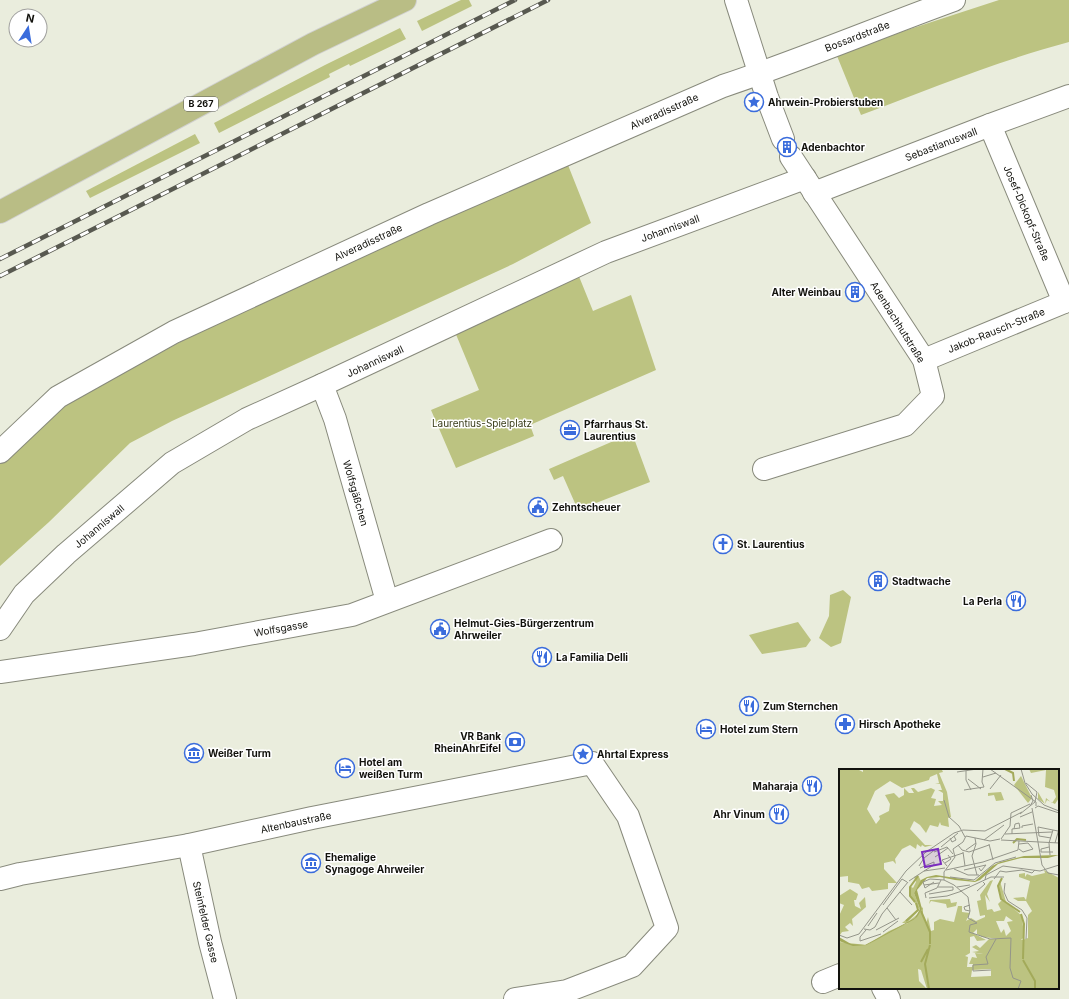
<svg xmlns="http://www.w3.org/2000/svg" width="1069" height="999" font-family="Inter,sans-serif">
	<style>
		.green { fill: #bcc381 }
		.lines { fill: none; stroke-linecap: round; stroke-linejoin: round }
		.minor-casing { stroke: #888a7c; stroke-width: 24 }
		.tertiary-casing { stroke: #888a7c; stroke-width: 24 }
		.primary-casing { stroke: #d0d0cf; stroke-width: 24 }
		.minor { stroke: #fff; stroke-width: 22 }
		.tertiary { stroke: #fff; stroke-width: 22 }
		.primary { stroke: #b9bd85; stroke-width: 22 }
		.rail-casing { stroke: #585950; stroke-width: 4.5 }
		.rail { stroke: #fff; stroke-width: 3; stroke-dasharray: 9; stroke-linecap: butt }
		.labels { text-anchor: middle; stroke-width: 3; stroke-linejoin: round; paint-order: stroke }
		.shield { fill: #fff; stroke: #595956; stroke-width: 1 }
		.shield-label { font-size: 9px; font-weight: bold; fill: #12120d }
		.street-label { font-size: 10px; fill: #12120d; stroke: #fff }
		.poi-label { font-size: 10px; font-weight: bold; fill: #12120d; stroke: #fff; text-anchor: start }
		.park-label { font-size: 10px; fill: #393c19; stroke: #fff }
		.inset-river { fill: none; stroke: #a3aa5a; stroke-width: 2 }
		.inset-road { fill: none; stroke: #94958a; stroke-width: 1 }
		.view { fill: #7b2cbf; fill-opacity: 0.15; stroke: #7b2cbf; stroke-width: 2 }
		.inset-edge { fill: none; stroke: #12120d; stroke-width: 2 }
	</style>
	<rect width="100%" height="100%" fill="#eaeddd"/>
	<!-- green -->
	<g class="green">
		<path d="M461,0H469L472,6L422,31L417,21Z"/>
		<path d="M999,0H1069V42C998,61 929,89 861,115L837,56L904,31Z"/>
		<path d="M400,28L406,39L350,66L349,64L329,74L330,77L219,133L214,123L325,65Z"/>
		<path d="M195,134L200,143L90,198L86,191Z"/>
		<path d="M566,160L591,223L513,264L172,421L130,443L49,522L0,566V464L64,405L182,341L320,274Z"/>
		<path d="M578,274L593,311L631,295L656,370L530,425L534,436L456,468L431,410L479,390L455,332Z"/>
		<path d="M632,433L650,482L578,510L563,476L554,480L549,469Z"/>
		<path d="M843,590L851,597L841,643L831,647L819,638L829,616L830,595Z"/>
		<path d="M798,622L811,640L806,647L762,654L749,635Z"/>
	</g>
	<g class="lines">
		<defs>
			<g id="minor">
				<path d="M736,0L767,97L783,139"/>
				<path d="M990,125L1064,302"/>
				<path d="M814,193L990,125L1069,96"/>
				<path d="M924,360L1069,300"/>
				<path d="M322,385L335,419L387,601"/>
				<path d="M764,469L905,425L933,396L924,360L791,157"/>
				<path d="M0,629L24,594L66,554L172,463L247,419L322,385L606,252L805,178"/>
				<path d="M0,672L194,644L352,615L551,540"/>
				<path d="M189,845L210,942L225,999"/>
				<path d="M0,879L20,874L189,845L312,818L592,763L628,816L667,928L632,966L567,991L515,999"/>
				<path d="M823,982L840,975"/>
				<path d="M883,988L889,999"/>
			</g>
			<path id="tertiary" d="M0,452L58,397L174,332L429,214L723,86C801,60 877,28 954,0"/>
			<path id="primary" d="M0,212L313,44L405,0"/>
		</defs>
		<!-- minor casing -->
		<use href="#minor" class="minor-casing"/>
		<!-- tertiary casing -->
		<use href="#tertiary" class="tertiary-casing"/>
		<!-- primary casing -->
		<use href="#primary" class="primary-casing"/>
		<!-- minor -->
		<use href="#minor" class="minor"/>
		<!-- tertiary -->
		<use href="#tertiary" class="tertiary"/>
		<!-- primary -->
		<use href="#primary" class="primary"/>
		<defs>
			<g id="rail">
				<path d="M0,259L515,0"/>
				<path d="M0,276L548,0"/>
			</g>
		</defs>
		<!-- rail casing -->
		<use href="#rail" class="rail-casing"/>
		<!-- rail -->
		<use href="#rail" class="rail"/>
	</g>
	<!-- icons -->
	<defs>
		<symbol id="sight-ring" viewBox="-11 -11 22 22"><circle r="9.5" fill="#fff" stroke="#3a6cdc" stroke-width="1.5"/><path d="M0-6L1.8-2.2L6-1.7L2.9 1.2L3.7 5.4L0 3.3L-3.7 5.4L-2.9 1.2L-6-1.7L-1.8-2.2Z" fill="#3a6cdc"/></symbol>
		<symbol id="building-ring" viewBox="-11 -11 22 22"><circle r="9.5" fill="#fff" stroke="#3a6cdc" stroke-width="1.5"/><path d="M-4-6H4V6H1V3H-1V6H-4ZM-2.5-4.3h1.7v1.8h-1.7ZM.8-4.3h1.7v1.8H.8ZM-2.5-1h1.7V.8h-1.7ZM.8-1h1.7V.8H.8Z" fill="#3a6cdc"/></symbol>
		<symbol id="office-ring" viewBox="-11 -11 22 22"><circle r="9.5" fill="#fff" stroke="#3a6cdc" stroke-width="1.5"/><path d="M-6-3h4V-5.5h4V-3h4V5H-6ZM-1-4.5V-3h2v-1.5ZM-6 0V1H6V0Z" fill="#3a6cdc"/></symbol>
		<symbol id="civic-ring" viewBox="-11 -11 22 22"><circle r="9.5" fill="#fff" stroke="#3a6cdc" stroke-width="1.5"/><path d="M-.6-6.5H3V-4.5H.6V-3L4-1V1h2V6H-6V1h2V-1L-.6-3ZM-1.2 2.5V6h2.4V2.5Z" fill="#3a6cdc"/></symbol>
		<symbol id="church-ring" viewBox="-11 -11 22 22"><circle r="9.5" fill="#fff" stroke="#3a6cdc" stroke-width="1.5"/><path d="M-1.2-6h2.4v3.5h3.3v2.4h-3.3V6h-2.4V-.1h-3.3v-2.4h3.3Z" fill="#3a6cdc"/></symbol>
		<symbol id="restaurant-ring" viewBox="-11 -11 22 22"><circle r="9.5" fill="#fff" stroke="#3a6cdc" stroke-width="1.5"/><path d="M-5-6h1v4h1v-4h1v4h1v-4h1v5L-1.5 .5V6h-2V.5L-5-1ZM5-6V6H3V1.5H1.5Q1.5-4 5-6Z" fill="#3a6cdc"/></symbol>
		<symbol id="pharmacy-ring" viewBox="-11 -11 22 22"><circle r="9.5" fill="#fff" stroke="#3a6cdc" stroke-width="1.5"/><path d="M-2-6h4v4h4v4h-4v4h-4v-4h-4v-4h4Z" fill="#3a6cdc"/></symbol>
		<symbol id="hotel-ring" viewBox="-11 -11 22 22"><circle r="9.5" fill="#fff" stroke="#3a6cdc" stroke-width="1.5"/><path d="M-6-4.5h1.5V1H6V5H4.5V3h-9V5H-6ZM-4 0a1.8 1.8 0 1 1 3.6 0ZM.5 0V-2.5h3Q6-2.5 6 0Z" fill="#3a6cdc"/></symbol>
		<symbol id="bank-ring" viewBox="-11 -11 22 22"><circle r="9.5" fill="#fff" stroke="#3a6cdc" stroke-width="1.5"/><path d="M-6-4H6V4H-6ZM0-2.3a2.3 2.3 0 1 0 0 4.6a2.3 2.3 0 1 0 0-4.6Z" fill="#3a6cdc"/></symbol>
		<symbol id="museum-ring" viewBox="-11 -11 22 22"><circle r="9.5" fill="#fff" stroke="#3a6cdc" stroke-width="1.5"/><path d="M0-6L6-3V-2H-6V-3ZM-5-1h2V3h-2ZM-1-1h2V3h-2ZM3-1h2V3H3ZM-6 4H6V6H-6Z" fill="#3a6cdc"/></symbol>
	</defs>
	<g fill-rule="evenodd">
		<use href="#sight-ring" x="743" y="91" width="22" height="22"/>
		<use href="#building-ring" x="776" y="136" width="22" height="22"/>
		<use href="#building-ring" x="844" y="281" width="22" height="22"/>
		<use href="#office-ring" x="559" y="419" width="22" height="22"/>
		<use href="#civic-ring" x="527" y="496" width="22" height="22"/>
		<use href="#church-ring" x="712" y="533" width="22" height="22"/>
		<use href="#building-ring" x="867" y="570" width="22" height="22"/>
		<use href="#restaurant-ring" x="1005" y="590" width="22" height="22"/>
		<use href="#civic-ring" x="429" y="618" width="22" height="22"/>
		<use href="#restaurant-ring" x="531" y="646" width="22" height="22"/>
		<use href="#restaurant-ring" x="738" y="695" width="22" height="22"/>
		<use href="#pharmacy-ring" x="834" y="713" width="22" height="22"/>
		<use href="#hotel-ring" x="695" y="718" width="22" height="22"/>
		<use href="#bank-ring" x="504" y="731" width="22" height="22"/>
		<use href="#museum-ring" x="183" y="742" width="22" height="22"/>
		<use href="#sight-ring" x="572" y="743" width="22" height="22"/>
		<use href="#hotel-ring" x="334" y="757" width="22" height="22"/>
		<use href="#restaurant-ring" x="801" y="775" width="22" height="22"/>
		<use href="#restaurant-ring" x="768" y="803" width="22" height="22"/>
		<use href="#museum-ring" x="300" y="852" width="22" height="22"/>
	</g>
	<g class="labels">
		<!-- shield labels -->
		<rect class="shield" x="184" y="97" width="34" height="14" rx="3"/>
		<g class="shield-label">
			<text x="201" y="107">B 267</text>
		</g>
		<!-- street labels -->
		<g class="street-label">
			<text transform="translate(857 36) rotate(-21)" y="4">Bossardstraße</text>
			<text transform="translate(664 111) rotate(-24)" y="4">Alveradisstraße</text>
			<text transform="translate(941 144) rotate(-21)" y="4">Sebastianuswall</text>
			<text transform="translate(1027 213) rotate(67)" y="4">Josef-Dickopf-Straße</text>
			<text transform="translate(670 228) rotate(-20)" y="4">Johanniswall</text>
			<text transform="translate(368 242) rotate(-25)" y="4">Alveradisstraße</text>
			<text transform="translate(898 322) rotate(58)" y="4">Adenbachhutstraße</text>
			<text transform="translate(996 330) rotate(-22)" y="4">Jakob-Rausch-Straße</text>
			<text transform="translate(375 361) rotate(-25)" y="4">Johanniswall</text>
			<text transform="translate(356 493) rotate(74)" y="4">Wolfsgäßchen</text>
			<text transform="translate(99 526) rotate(-40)" y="4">Johanniswall</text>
			<text transform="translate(281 628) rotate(-10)" y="4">Wolfsgasse</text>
			<text transform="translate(296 822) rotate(-12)" y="4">Altenbaustraße</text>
			<text transform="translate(206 922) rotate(77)" y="4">Steinfelder Gasse</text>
		</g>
		<!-- poi labels -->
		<g class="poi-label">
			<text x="768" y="106">Ahrwein-Probierstuben</text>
			<text x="801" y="151">Adenbachtor</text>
			<text x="841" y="296" text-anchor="end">Alter Weinbau</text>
			<text x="584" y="428">Pfarrhaus St.<tspan x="584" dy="12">Laurentius</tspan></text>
			<text x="552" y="511">Zehntscheuer</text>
			<text x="737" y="548">St. Laurentius</text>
			<text x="892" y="585">Stadtwache</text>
			<text x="1002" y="605" text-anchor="end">La Perla</text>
			<text x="454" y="627">Helmut-Gies-Bürgerzentrum<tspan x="454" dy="12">Ahrweiler</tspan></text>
			<text x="556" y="661">La Familia Delli</text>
			<text x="763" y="710">Zum Sternchen</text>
			<text x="859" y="728">Hirsch Apotheke</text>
			<text x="720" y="733">Hotel zum Stern</text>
			<text x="501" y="740" text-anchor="end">VR Bank<tspan x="501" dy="12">RheinAhrEifel</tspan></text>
			<text x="208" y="757">Weißer Turm</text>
			<text x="597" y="758">Ahrtal Express</text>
			<text x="359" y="766">Hotel am<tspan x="359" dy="12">weißen Turm</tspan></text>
			<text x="798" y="790" text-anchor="end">Maharaja</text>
			<text x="765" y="818" text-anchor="end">Ahr Vinum</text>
			<text x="325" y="861">Ehemalige<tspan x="325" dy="12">Synagoge Ahrweiler</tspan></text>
		</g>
		<!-- park labels -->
		<g class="park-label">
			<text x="482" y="427">Laurentius-Spielplatz</text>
		</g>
	</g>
	<!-- overview -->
	<g transform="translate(839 769)">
		<rect width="220" height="220" fill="#eaeddd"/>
		<path d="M0,0H18L24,3V0H120L103,1L104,3L100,4L108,23L112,48L109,49L110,58L102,56L101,53L99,58L91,56L87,64L81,56L75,52L71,60L86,76H94L86,78L83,76L82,78L78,75L77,80L71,76L63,80L56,90L57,95L54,92L45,94V100L58,114H49V120L33,122L30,118L23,120L20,115L9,113V107L0,108ZM98,5L100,14H96L101,15L103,21H99L104,24V32H99L103,36L95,37L97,30L92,29L96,21L92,19L79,23L75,19H72L75,24H70L65,19V26L60,29L55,24L46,26L51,35L50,42L40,47L41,50L37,55L28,40L36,22L51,12L63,19L90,11L91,8ZM190,0H220V29L216,35L208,31L206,35L199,30V23L206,35L207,29L213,34L217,28L215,21L206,18L207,1L192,4ZM182,7L193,29L189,34L175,16ZM162,23L165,31L157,32L155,26L149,27V24ZM205,101L220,109V220H0V173L28,176L50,162L69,154H63L80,140L71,127V117L74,119L77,113L75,108L79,106L82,112L75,124L81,140L69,153L81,143L83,139L80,136L84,139V148L87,155L89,148L92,162L95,161V153L101,150L115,153L119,137H123V143L131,144L127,152L132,149L137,152L146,148V146L141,147L138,132L142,131L141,126L151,112L154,111L148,125L151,133L146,126L148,141L153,140L155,143L162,141L159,135L163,131L159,120L161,112L167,133L183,147L185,168L182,171H184L189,169V146L193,142L187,132H179L174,129L185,128L187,131L191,112L180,108V105L186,104V108L188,105L193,107L206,104ZM167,147L174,152L168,153L172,162L167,167L165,160L162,164L157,152H165ZM138,160V165L143,168L162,170H150L141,179L137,176L133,178L140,182L133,183L144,185L136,184L138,189L133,188L130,195H134L133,198H128L129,188L126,187L131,184V168L135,167L138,172L147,171L134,164ZM79,200L82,201L88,220L80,212ZM152,200V207L132,208L133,201ZM11,120L19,125L17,131H15L16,137L22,140L20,134L26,128L27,138L13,150L14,157L11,154L6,158L10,162L3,163L1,166L0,147L5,136L0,134V127ZM111,130L112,134L118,133L117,137L108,139L107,135L92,132L90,135L91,131Z" fill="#bcc381" fill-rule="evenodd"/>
		<path d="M220,86L209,89H182L159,95L141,111L136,113L116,111L101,108L88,109L78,121L83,140L78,148L74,151L28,176L14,177L0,172V168L12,175L26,176L76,149L81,140L75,124L82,111L88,108L97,106L136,112L153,97L161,93L185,87Z" fill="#a3aa5a"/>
		<path class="inset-river" d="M166,0L174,4L175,12M174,74L178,70L187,71M163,109L159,117L162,130L181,143M76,133L71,127V118L79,107M82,142L91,163V175M182,145L185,155L184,190M67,152L79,141L77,134M184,191L196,212V220M82,193L89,180M90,220L86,195L91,176"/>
		<path class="inset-road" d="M144,0L143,13L145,18M151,0L197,33V37M182,0L186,14L193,25L205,36L220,42M127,2V11L132,21M118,3L138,0M144,8L157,4M129,10L142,20M187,14L198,23M151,20L162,6M125,21L145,18M105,31L110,48L120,57L126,68M191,37L194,32L192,26M193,39L203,96L209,104L220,106M196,39L199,37L220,44M181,45L196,33L198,23M181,48L193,43M183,59V57L194,55M166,65L213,63M173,65V60L181,59L180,54L176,55L175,60M111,69L113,73L117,71L115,67M136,69L137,75L133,87L138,106M212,69L200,67L199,58L219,62M161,70L151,72L127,67L124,73L114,80L116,88L105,103V111L115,116L129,128L131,142L129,149L138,154L131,156L130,163L151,170L172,169L171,199L174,209L182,212L179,220M162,70L171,57L172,44L191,35M145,71L165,56M162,71L220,74M216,74L220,60M150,75L154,91M119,76L123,81L130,83L150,76M102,78L119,64M210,78L202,80V83H214M180,80L184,83L194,80L189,74L180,75M127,81L137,74M95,83L108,78L114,85M124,83L126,97M211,86L210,74L214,61M96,88L109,79M106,94L112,90L109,86M80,97L85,89L97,80M108,97L103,91L124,84M81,99L95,93V96L85,102M115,100L129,106H140M107,101L144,93L179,81L180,72M125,101L147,96L142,102L140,99M85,102L106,99M167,103L183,101L193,104L196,101M111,108L135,111L156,94L177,88M155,110L161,102L167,103M146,111L147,106L164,97L201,102L220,96M70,112L85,102M95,113L86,119L84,113L91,110L105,111M166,114L165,123L169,132L183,141L188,149L187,170M85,116L100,114M99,118H114M118,118L131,116M122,122L152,108H165M138,122L146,115L144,113M61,123L73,136M90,125L114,121V118M87,129L86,124L98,119L102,111M90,129L108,127L123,122M44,136L63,110L68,113M131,136L125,138L126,141L131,142M48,139L57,151M29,157L38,144M25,160L31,161L36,158L43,145L69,113M27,161L21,168V172L42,165M37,161L60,149M44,163L59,152M0,166L8,169L20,165L67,102L87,83L115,64L124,61L146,62L183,43M152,201L134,202V196L149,195L147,188L157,170"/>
		<path class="view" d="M99,80L102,95L86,98L83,83Z"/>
		<rect width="220" height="220" class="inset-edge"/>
	</g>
	<!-- north arrow -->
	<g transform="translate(28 28) rotate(12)"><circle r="19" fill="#ffffff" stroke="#a0a09e"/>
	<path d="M0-3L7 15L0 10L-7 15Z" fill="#3a6cdc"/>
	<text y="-6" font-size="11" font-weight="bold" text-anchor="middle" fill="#12120d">N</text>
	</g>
</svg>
